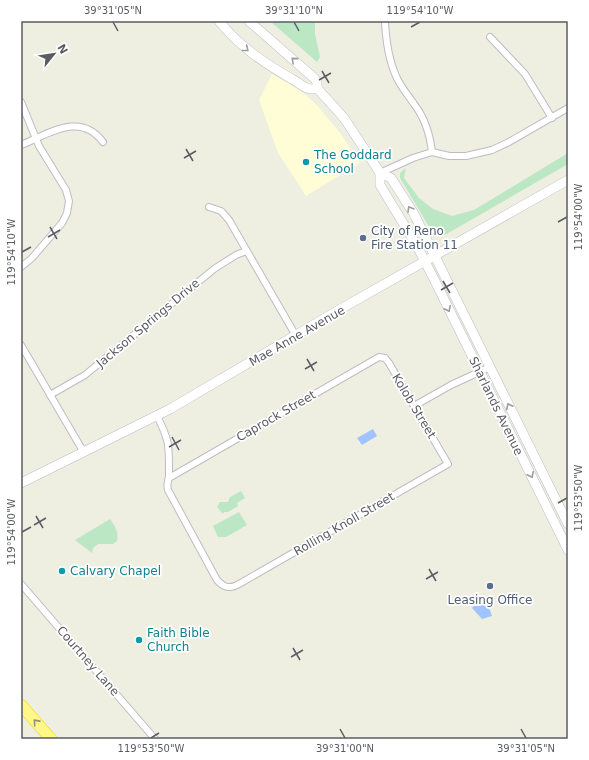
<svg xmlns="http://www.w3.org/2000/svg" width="589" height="760" font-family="'DejaVu Sans',sans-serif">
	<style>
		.commercial { fill: #fffdd5 }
		.green { fill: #bce7c4 }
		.water { fill: #a0c4ff }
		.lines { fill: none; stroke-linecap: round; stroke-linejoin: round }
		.street-casing { stroke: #bcbdc4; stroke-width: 8 }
		.secondary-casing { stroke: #bcbec6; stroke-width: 10 }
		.highway-casing { stroke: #efd200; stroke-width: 12 }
		.street { stroke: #fff; stroke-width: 6 }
		.secondary { stroke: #fff; stroke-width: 9 }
		.highway { stroke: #fff787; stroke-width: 11 }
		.oneway { stroke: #9c9da1 }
		.oneway2 { stroke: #949270 }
		.ticks { fill: none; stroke: #5a5c63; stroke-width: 1.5 }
		.culture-dot { fill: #0f9aa8; stroke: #fff; stroke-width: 1.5 }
		.service-dot { fill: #5c6f8a; stroke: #fff; stroke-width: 1.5 }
		.labels { text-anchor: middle; stroke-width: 3.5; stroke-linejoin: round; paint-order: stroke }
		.culture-label { font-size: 12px; fill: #0d838f; stroke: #fff; text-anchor: start }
		.service-label { font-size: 12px; fill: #4e5e75; stroke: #fff; text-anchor: start }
		.street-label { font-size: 12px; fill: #5a5c63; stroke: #fff }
		.neatline { fill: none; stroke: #5a5c63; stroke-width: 1.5 }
		.ticks-label { font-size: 10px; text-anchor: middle; fill: #5a5c63 }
	</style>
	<rect width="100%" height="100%" fill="#eeeee1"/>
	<!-- commercial -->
	<path class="commercial" d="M272,74L301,91L316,104L341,134L360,163L306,196L278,153L259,100Z"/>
	<!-- green -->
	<g class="green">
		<path d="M270,21H315V34L320,57L317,62Z"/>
		<path d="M568,153V164L443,236L438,235L431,230L400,178V173L406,168L404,178L419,198L433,209L452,216L474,210Z"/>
		<path d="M241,491L245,498L237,503L238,506L228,512H224L223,514L217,507L220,502H228L230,497Z"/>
		<path d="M239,512L247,525L226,537H218L213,526Z"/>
		<path d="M110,519C115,526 119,532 117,541L113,544H98L93,548L92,553L75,540Z"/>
	</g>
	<!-- water -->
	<g class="water">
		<path d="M373,429L377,436L362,445L357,438Z"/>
		<path d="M483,604L490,610L492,616L482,619L472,608L474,606H478Z"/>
	</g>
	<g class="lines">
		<defs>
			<g id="street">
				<path d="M385,22C386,41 388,58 396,76C400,86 408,95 414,104C425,118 430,135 432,152"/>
				<path d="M490,37L525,74L552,118"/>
				<path d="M21,102L39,146L66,190L69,201L67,213L62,223L32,258L21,267"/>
				<path d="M21,145C49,134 80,111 103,142"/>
				<path d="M380,173L413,158L432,152L449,156H466L492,150L509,142L568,108"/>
				<path d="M209,207L221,211L229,220L296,336"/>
				<path d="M21,345L83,451"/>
				<path d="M50,395L85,375L214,269L236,255L246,251"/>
				<path d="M414,406L451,385L490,367"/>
				<path d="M157,416C170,441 169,447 169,475C169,481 166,484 168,490L217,580C224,588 230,589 239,584L448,464L389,363L385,358L379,357L169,478"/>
				<path d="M21,584L155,739"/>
			</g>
			<g id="secondary">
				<path d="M219,21C239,46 264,63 292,79C300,83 307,92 317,88"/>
				<path d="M249,21L314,78L317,82V88"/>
				<path d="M317,88L344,118L375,165L380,173V185L417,246L434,279L568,550"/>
				<path d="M380,173L391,178L414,214L568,524"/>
				<path d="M21,483L170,409L337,311L568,180"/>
			</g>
			<path id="highway" d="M21,705L51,739"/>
		</defs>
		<!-- street casing -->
		<use href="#street" class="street-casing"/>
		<!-- secondary casing -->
		<use href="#secondary" class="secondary-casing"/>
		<!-- highway casing -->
		<use href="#highway" class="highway-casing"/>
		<!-- street -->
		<use href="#street" class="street"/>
		<!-- secondary -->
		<use href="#secondary" class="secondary"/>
		<!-- highway -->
		<use href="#highway" class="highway"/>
	</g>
	<!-- one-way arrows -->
	<defs><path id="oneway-chevron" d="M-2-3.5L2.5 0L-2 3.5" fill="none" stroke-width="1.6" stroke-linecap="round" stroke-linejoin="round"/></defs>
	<g class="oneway">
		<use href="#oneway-chevron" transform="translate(246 49) rotate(39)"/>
		<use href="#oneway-chevron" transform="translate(294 60) rotate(-139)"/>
		<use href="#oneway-chevron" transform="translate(410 209) rotate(-120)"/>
		<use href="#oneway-chevron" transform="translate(448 309) rotate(64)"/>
		<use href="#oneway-chevron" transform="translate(509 406) rotate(-116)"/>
		<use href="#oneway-chevron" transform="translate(531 475) rotate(64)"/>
	</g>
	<use class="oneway2" href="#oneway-chevron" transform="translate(36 722) rotate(-132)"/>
	<!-- ticks -->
	<path class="ticks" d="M113,22L118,31M294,22L299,31M411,27L420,22M322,71L329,83M319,80L331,73M186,149L193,161M184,158L196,151M558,222L567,217M50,227L57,239M48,237L60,230M22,252L31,247M443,281L450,293M441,290L453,283M307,359L314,371M305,369L317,362M172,437L179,450M169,447L181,440M558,503L567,498M36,516L43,528M34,525L46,518M22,532L31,527M429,569L436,581M426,579L438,572M293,648L300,660M291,657L303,650M340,729L345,738M521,729L526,738M151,738L159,733"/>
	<!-- markers -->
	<g class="culture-dot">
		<circle cx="306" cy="162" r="4"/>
		<circle cx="62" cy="571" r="4"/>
		<circle cx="139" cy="640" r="4"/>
	</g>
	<g class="service-dot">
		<circle cx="363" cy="238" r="4"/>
		<circle cx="490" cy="586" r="4"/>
	</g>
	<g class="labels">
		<!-- culture labels -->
		<g class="culture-label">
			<text x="314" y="159">The Goddard<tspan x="314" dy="14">School</tspan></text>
			<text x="70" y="575">Calvary Chapel</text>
			<text x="147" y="637">Faith Bible<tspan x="147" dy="14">Church</tspan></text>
		</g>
		<!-- service labels -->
		<g class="service-label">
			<text x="371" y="235">City of Reno<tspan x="371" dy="14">Fire Station 11</tspan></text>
			<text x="490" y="604" text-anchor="middle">Leasing Office</text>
		</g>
		<!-- street labels -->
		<g class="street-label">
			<text transform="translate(148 323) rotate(-40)" y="4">Jackson Springs Drive</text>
			<text transform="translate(297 336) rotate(-30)" y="4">Mae Anne Avenue</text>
			<text transform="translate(414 406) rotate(59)" y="4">Kolob Street</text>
			<text transform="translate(496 406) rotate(64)" y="4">Sharlands Avenue</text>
			<text transform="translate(276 416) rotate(-30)" y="4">Caprock Street</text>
			<text transform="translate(344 524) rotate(-30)" y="4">Rolling Knoll Street</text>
			<text transform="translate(88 661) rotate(49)" y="4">Courtney Lane</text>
		</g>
	</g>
	<!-- border -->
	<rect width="589" height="760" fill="none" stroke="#ffffff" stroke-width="44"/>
	<!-- north arrow -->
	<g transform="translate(54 54) rotate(60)" stroke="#ffffff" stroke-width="3" paint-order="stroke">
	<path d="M0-3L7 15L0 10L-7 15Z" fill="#5a5c63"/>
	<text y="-6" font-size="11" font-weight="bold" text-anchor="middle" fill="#5a5c63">N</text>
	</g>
	<rect x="22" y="22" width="545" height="716" class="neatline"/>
	<g class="ticks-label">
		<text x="113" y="14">39°31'05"N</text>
		<text x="294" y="14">39°31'10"N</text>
		<text x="420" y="14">119°54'10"W</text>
		<text transform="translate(578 217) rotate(-90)" y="4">119°54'00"W</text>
		<text transform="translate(11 252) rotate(-90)" y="4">119°54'10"W</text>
		<text transform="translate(578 498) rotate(-90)" y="4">119°53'50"W</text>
		<text transform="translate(11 532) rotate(-90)" y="4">119°54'00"W</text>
		<text x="151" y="752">119°53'50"W</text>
		<text x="345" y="752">39°31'00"N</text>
		<text x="526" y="752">39°31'05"N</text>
	</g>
</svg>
